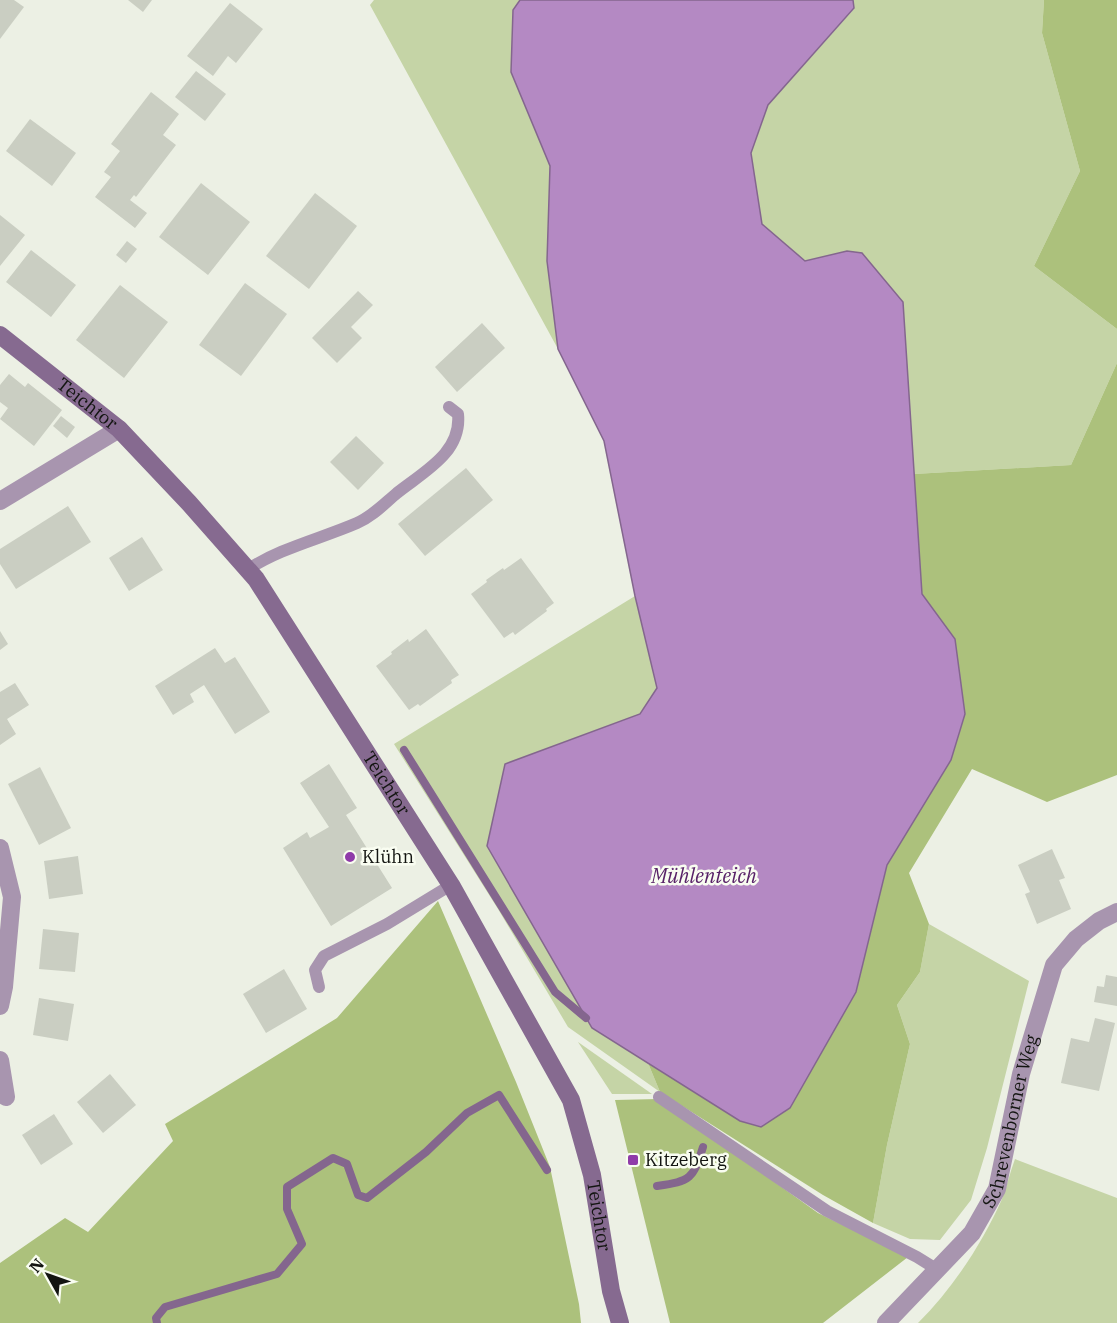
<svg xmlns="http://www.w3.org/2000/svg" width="1117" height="1323" font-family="'IBM Plex Serif',serif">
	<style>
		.green { fill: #c5d4a6 }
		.forest { fill: #acc17c }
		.water { fill: #b489c3; stroke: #84668e; stroke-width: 1.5 }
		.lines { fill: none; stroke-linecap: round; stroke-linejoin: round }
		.stream { stroke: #84668e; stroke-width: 8 }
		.building { fill: #cacec2 }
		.lane { stroke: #a895af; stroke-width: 12 }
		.street { stroke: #a895af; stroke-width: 18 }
		.secondary { stroke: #866a90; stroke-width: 18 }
		.poi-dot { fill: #8f3ba9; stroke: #f9fdf1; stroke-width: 2 }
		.labels { text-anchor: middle; stroke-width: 5; stroke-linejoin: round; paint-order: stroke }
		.street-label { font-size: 18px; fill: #131511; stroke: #f9fdf1 }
		.poi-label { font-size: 18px; fill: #131511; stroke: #f9fdf1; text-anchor: start }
		.water-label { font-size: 20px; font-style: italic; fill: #582268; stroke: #f9fdf1 }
	</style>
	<rect width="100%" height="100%" fill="#ecf0e4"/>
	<!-- green -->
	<g class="green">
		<path d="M374,0H520L513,10L511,72L550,166L547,261L558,349L370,5Z"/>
		<path d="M853,0H1044L1042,33L1080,171L1034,266L1117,329V363L1071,465L914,474L903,302L847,251L805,261L762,224L751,153L768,105L854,9Z"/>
		<path d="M635,596L657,688L640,714L505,764L487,846L592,1028L648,1063L660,1092L568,1027L498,909L394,744Z"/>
		<path d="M929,924L1029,981L987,1148L971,1200L940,1240L910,1239L873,1223L887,1145L910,1044L897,1005L920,972Z"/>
		<path d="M578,1042L652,1094H612Z"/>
		<path d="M1015,1159L1117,1198V1323H918C953,1288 982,1244 1002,1199C1007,1186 1010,1172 1015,1159Z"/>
	</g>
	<!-- forest -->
	<g class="forest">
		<path d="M1044,0H1117V329L1034,266L1080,171L1042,33Z"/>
		<path d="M1117,363V775L1047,802L972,769L909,873L929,924L920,972L897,1005L910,1044L887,1145L873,1223L823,1195L660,1092L648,1063L740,1121L761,1127L856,992L887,865L951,760L955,639L922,594L914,474L1071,465Z"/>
		<path d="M438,901L516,1082L550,1167L579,1304L581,1323H0V1263L65,1218L88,1232L173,1141L165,1124L337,1018Z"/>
		<path d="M658,1099L818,1213L908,1257L823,1323H670L615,1100Z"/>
	</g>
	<!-- water -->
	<path class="water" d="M520,0H853L854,8L768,105L751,153L762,224L805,261L847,251L862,253L903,302L922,594L955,639L965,714L951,760L887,865L856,992L790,1108L761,1127L740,1121L592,1028L487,846L505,764L640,714L657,688L635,596L604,441L558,349L547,261L550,166L511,72L513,10Z"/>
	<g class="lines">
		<!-- stream -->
		<g class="stream">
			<path d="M404,750L555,992L586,1018"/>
			<path d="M657,1186C691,1181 693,1179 703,1147"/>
			<path d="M157,1323L156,1318L165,1307L277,1274L302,1244L287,1209V1187L333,1158L347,1164L358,1195L367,1198L426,1152L467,1113L499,1095L547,1170"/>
		</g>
	</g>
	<!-- building -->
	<g class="building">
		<path d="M0,0H14L24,7L0,39Z"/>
		<path d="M128,0H152L143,12Z"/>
		<path d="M230,3L263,29L236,63L228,56L213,76L187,56Z"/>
		<path d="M196,71L226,94L205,121L175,97Z"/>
		<path d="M151,92L179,114L163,135L176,145L136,197L134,195L130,200L147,213L135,228L95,197L111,177L104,172L120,151L111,144Z"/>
		<path d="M30,119L76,153L52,186L6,151Z"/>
		<path d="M201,183L250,222L208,275L159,237Z"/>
		<path d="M315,193L357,226L309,289L266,256Z"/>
		<path d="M0,215L25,235L0,266Z"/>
		<path d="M127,241L137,249L126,263L116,255Z"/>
		<path d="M31,250L76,285L51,317L6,282Z"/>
		<path d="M245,283L287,314L241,376L199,345Z"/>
		<path d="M120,285L168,322L124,378L76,340Z"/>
		<path d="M358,291L373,305L351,327L362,338L337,363L312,338Z"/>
		<path d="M482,323L505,348L457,392L435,367Z"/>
		<path d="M9,374L25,387L28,383L62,410L34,446L0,419L8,408L0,402V385Z"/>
		<path d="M61,416L75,427L67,438L53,426Z"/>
		<path d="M356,436L384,463L358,490L330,462Z"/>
		<path d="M466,468L493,500L425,556L398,524Z"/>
		<path d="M68,506L91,542L16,589L0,564V549Z"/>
		<path d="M142,537L163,570L129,591L109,558Z"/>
		<path d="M521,558L554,603L546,609L547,611L515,635L513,632L504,638L471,594L487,582L486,580L503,568L504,570Z"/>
		<path d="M426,629L459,675L451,680L452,683L420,706L418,704L409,710L376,666L392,654L391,652L408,639L409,642Z"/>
		<path d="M0,631L8,644L0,650Z"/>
		<path d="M215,648L225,663L235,657L270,712L235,734L204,685L190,694L194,702L173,715L155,686Z"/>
		<path d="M15,683L29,705L7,719L16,734L0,745V692Z"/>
		<path d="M329,764L357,808L346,815L392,888L331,926L283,848L307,832L310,838L329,827L300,783Z"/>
		<path d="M40,767L71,828L39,845L8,784Z"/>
		<path d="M1052,849L1065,878L1059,880L1071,909L1037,924L1025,894L1030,892L1018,865Z"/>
		<path d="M78,856L83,894L49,899L44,861Z"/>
		<path d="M43,929L79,933L75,972L39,969Z"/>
		<path d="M284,969L307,1009L266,1033L243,994Z"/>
		<path d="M1106,975L1117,977V1006L1094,1002L1097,986L1104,987Z"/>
		<path d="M39,998L74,1004L68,1041L33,1035Z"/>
		<path d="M1095,1018L1115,1023L1099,1091L1061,1083L1071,1038L1089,1042Z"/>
		<path d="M110,1074L136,1105L103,1133L77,1102Z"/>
		<path d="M54,1114L73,1144L41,1165L22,1135Z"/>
	</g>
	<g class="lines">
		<!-- lane -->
		<g class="lane">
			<path d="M247,570C280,548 320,539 357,523C373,516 384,504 397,493C423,472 462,453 458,414L449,407"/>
			<path d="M319,987L315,970L324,956L387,924L451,885"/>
			<path d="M659,1097L827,1211L917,1257L938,1270"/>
		</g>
		<!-- street -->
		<g class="street">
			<path d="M0,501L119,429"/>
			<path d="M0,848L12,897L4,987L0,1006"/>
			<path d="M0,1060L6,1097"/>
			<path id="s1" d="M886,1323L972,1233L997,1189L1021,1074L1054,965L1076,939L1099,921L1117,912"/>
		</g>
		<!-- secondary -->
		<path class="secondary" id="s2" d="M0,335L119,429L189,503L256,579L451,885L571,1100L592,1175L611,1291L620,1323"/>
	</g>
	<!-- markers -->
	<g class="poi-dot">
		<circle cx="350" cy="857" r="6"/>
		<rect x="627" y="1154" width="12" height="12" rx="3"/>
	</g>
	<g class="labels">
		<!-- street labels -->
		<g class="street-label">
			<text dy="6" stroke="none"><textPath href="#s2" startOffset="111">Teichtor</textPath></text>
			<text dy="6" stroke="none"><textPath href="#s2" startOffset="597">Teichtor</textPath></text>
			<text dy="6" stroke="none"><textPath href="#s1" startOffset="244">Schrevenborner Weg</textPath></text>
			<text dy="6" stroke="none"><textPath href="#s2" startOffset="1083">Teichtor</textPath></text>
		</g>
		<!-- poi labels -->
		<g class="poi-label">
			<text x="362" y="863">Klühn</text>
			<text x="645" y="1166">Kitzeberg</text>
		</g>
		<!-- water labels -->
		<g class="water-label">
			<text x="704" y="883">Mühlenteich</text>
		</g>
	</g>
	<!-- north arrow -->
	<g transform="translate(48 1275) rotate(310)" stroke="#f9fdf1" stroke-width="4.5" paint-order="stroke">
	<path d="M0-4.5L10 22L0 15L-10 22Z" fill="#131511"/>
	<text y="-9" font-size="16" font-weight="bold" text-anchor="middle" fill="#131511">N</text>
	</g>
</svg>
